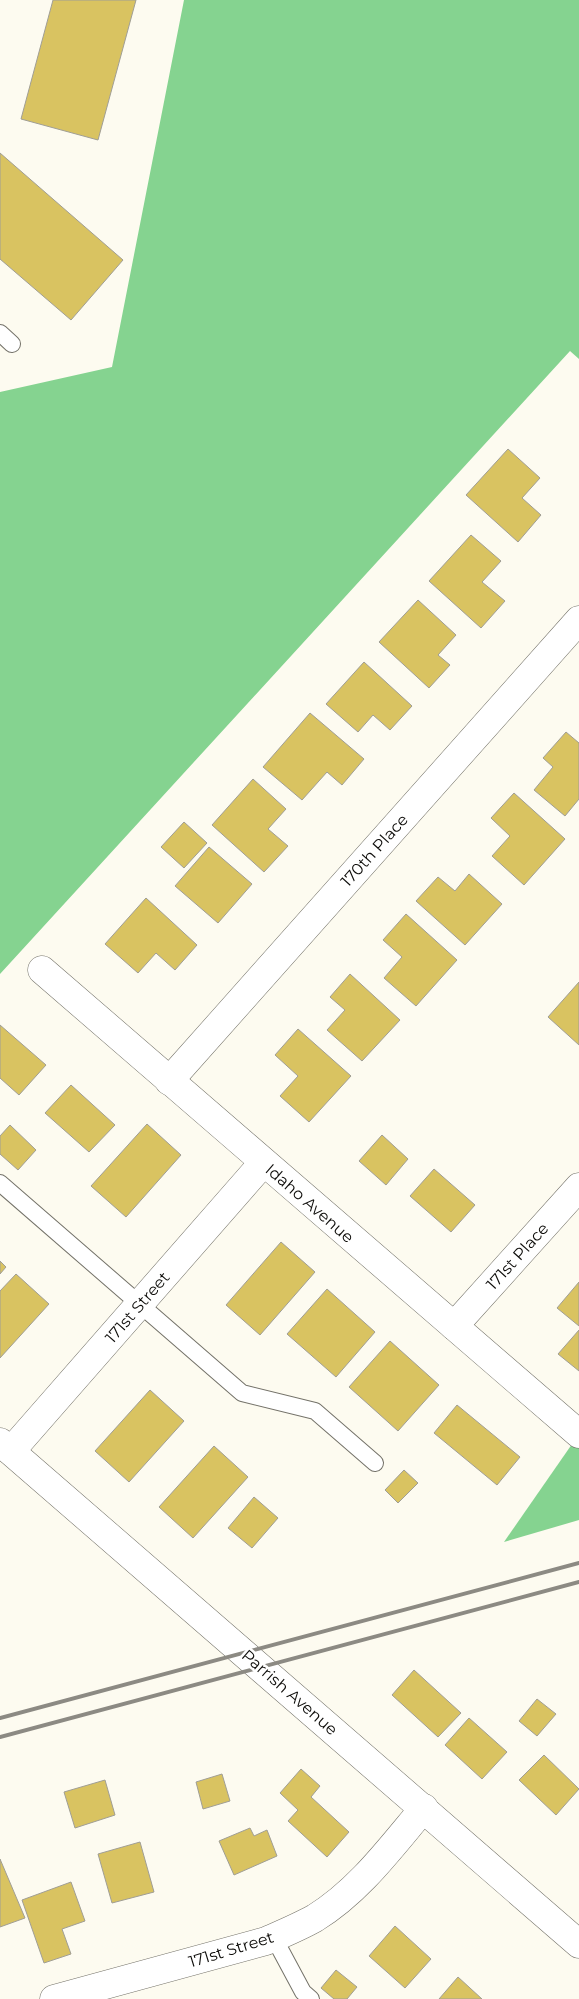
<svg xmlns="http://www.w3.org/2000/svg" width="579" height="1999" font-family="Montserrat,sans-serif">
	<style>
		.forest { fill: #85d390 }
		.building { fill: #d9c361; stroke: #a09e95 }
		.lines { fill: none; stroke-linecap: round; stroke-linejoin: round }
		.service-casing { stroke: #747269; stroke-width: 18 }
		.minor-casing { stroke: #747269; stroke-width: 29 }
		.tertiary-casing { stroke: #747269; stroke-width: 29 }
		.service { stroke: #fff; stroke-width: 16 }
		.minor { stroke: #fff; stroke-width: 28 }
		.tertiary { stroke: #fff; stroke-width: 28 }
		.rail { stroke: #8c8a83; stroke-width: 4 }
		.labels { text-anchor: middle; stroke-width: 5; stroke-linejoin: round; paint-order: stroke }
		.street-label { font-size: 16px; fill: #0d0c09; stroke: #fff }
	</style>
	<rect width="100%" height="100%" fill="#fdfbf0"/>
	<!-- forest -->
	<g class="forest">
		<path d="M184,0H579V359L570,351L0,974V392L112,367Z"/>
		<path d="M579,1434V1520L504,1542Z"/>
	</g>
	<!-- building -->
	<g class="building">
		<path d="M53,0H136L98,140L21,119Z"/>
		<path d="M0,153L123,260L71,320L0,259Z"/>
		<path d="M508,449L540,478L522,498L541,515L518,542L466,495Z"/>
		<path d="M471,535L501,561L482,582L505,601L481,628L429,581Z"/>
		<path d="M418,600L456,635L438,655L450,665L429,688L379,642Z"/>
		<path d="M364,662L412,706L390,730L373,715L358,732L326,704Z"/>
		<path d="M310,713L364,759L342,785L327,772L302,800L263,767Z"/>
		<path d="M566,732L579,743V799L565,816L534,790L553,767L543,758Z"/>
		<path d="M253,779L286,809L268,829L288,846L264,872L212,825Z"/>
		<path d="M514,793L565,839L524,885L492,856L510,836L491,818Z"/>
		<path d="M184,822L207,843L184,868L161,847Z"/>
		<path d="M209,847L252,884L218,923L175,886Z"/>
		<path d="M469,874L502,904L465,945L416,901L438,877L455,891Z"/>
		<path d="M146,898L197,945L175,970L156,953L138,973L105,944Z"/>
		<path d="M406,914L457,960L416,1006L384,978L402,957L383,940Z"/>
		<path d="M350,974L400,1020L362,1061L327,1030L345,1010L330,997Z"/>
		<path d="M579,982V1045L548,1017Z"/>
		<path d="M0,1025L46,1065L19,1095L0,1078Z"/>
		<path d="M298,1029L351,1076L309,1122L280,1096L298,1076L275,1055Z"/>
		<path d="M71,1085L115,1125L89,1152L45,1113Z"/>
		<path d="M147,1124L181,1155L126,1217L91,1186Z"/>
		<path d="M10,1125L36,1150L18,1170L0,1154V1136Z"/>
		<path d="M382,1135L408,1159L386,1185L359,1161Z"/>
		<path d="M434,1169L475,1205L451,1232L410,1196Z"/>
		<path d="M281,1242L315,1272L260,1335L226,1305Z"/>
		<path d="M0,1261L6,1267L0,1274Z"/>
		<path d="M16,1274L49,1304L0,1358V1291Z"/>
		<path d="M579,1282V1326L557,1308Z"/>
		<path d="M327,1289L375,1332L336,1377L287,1334Z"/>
		<path d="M579,1330V1371L558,1354Z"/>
		<path d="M390,1341L439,1385L398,1431L349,1387Z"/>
		<path d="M150,1390L184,1421L129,1482L95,1451Z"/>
		<path d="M457,1405L520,1457L497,1485L434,1433Z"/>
		<path d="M214,1446L248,1477L193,1538L159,1507Z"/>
		<path d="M404,1470L418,1483L398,1503L385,1490Z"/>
		<path d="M254,1497L278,1518L252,1548L228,1528Z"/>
		<path d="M414,1670L461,1713L438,1737L392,1695Z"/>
		<path d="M537,1699L556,1714L537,1736L519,1721Z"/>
		<path d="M469,1718L507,1752L482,1779L445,1745Z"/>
		<path d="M544,1755L579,1789L556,1815L519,1780Z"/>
		<path d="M301,1769L320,1786L311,1797L349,1832L327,1857L288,1821L298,1810L280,1793Z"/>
		<path d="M222,1774L230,1801L203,1809L196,1782Z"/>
		<path d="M105,1780L115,1815L75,1828L64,1792Z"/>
		<path d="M250,1828L254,1836L267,1830L277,1856L234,1875L219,1841Z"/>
		<path d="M140,1842L154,1892L112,1903L98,1854Z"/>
		<path d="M0,1859L25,1918L0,1927Z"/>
		<path d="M71,1882L85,1921L62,1929L71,1954L44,1963L22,1900Z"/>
		<path d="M395,1926L431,1959L405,1988L369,1956Z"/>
		<path d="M336,1970L357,1987L347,1999H334L321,1988Z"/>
		<path d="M458,1977L482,1999H439Z"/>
	</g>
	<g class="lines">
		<defs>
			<g id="service">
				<path d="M0,333L12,344"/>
				<path d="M0,1183L242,1393L315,1411L375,1463"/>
				<path d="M274,1938L303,1992L311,1999"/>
			</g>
			<g id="minor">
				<path d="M42,970L579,1434"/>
				<path d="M169,1081L579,620"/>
				<path d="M454,1326L579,1187"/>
				<path d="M11,1451L263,1163"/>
				<path d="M54,1999L266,1941C282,1934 299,1927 315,1918C359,1891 391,1847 424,1808"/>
			</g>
			<path id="tertiary" d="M0,1442L579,1944"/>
		</defs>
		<!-- service casing -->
		<use href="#service" class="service-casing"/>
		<!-- minor casing -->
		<use href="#minor" class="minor-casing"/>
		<!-- tertiary casing -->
		<use href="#tertiary" class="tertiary-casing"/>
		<!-- service -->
		<use href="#service" class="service"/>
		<!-- minor -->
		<use href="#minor" class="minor"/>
		<!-- tertiary -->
		<use href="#tertiary" class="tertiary"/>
		<!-- rail -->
		<g class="rail">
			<path d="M0,1718L579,1563"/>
			<path d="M0,1737L579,1582"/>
		</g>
	</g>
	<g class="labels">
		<!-- street labels -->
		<g class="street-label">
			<text transform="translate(374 850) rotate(-48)" y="6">170th Place</text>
			<text transform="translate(310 1203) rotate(41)" y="6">Idaho Avenue</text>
			<text transform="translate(517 1256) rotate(-48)" y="6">171st Place</text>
			<text transform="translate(137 1307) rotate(-49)" y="6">171st Street</text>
			<text transform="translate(290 1692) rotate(41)" y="6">Parrish Avenue</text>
			<text transform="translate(231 1949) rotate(-17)" y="6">171st Street</text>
		</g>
	</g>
</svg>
